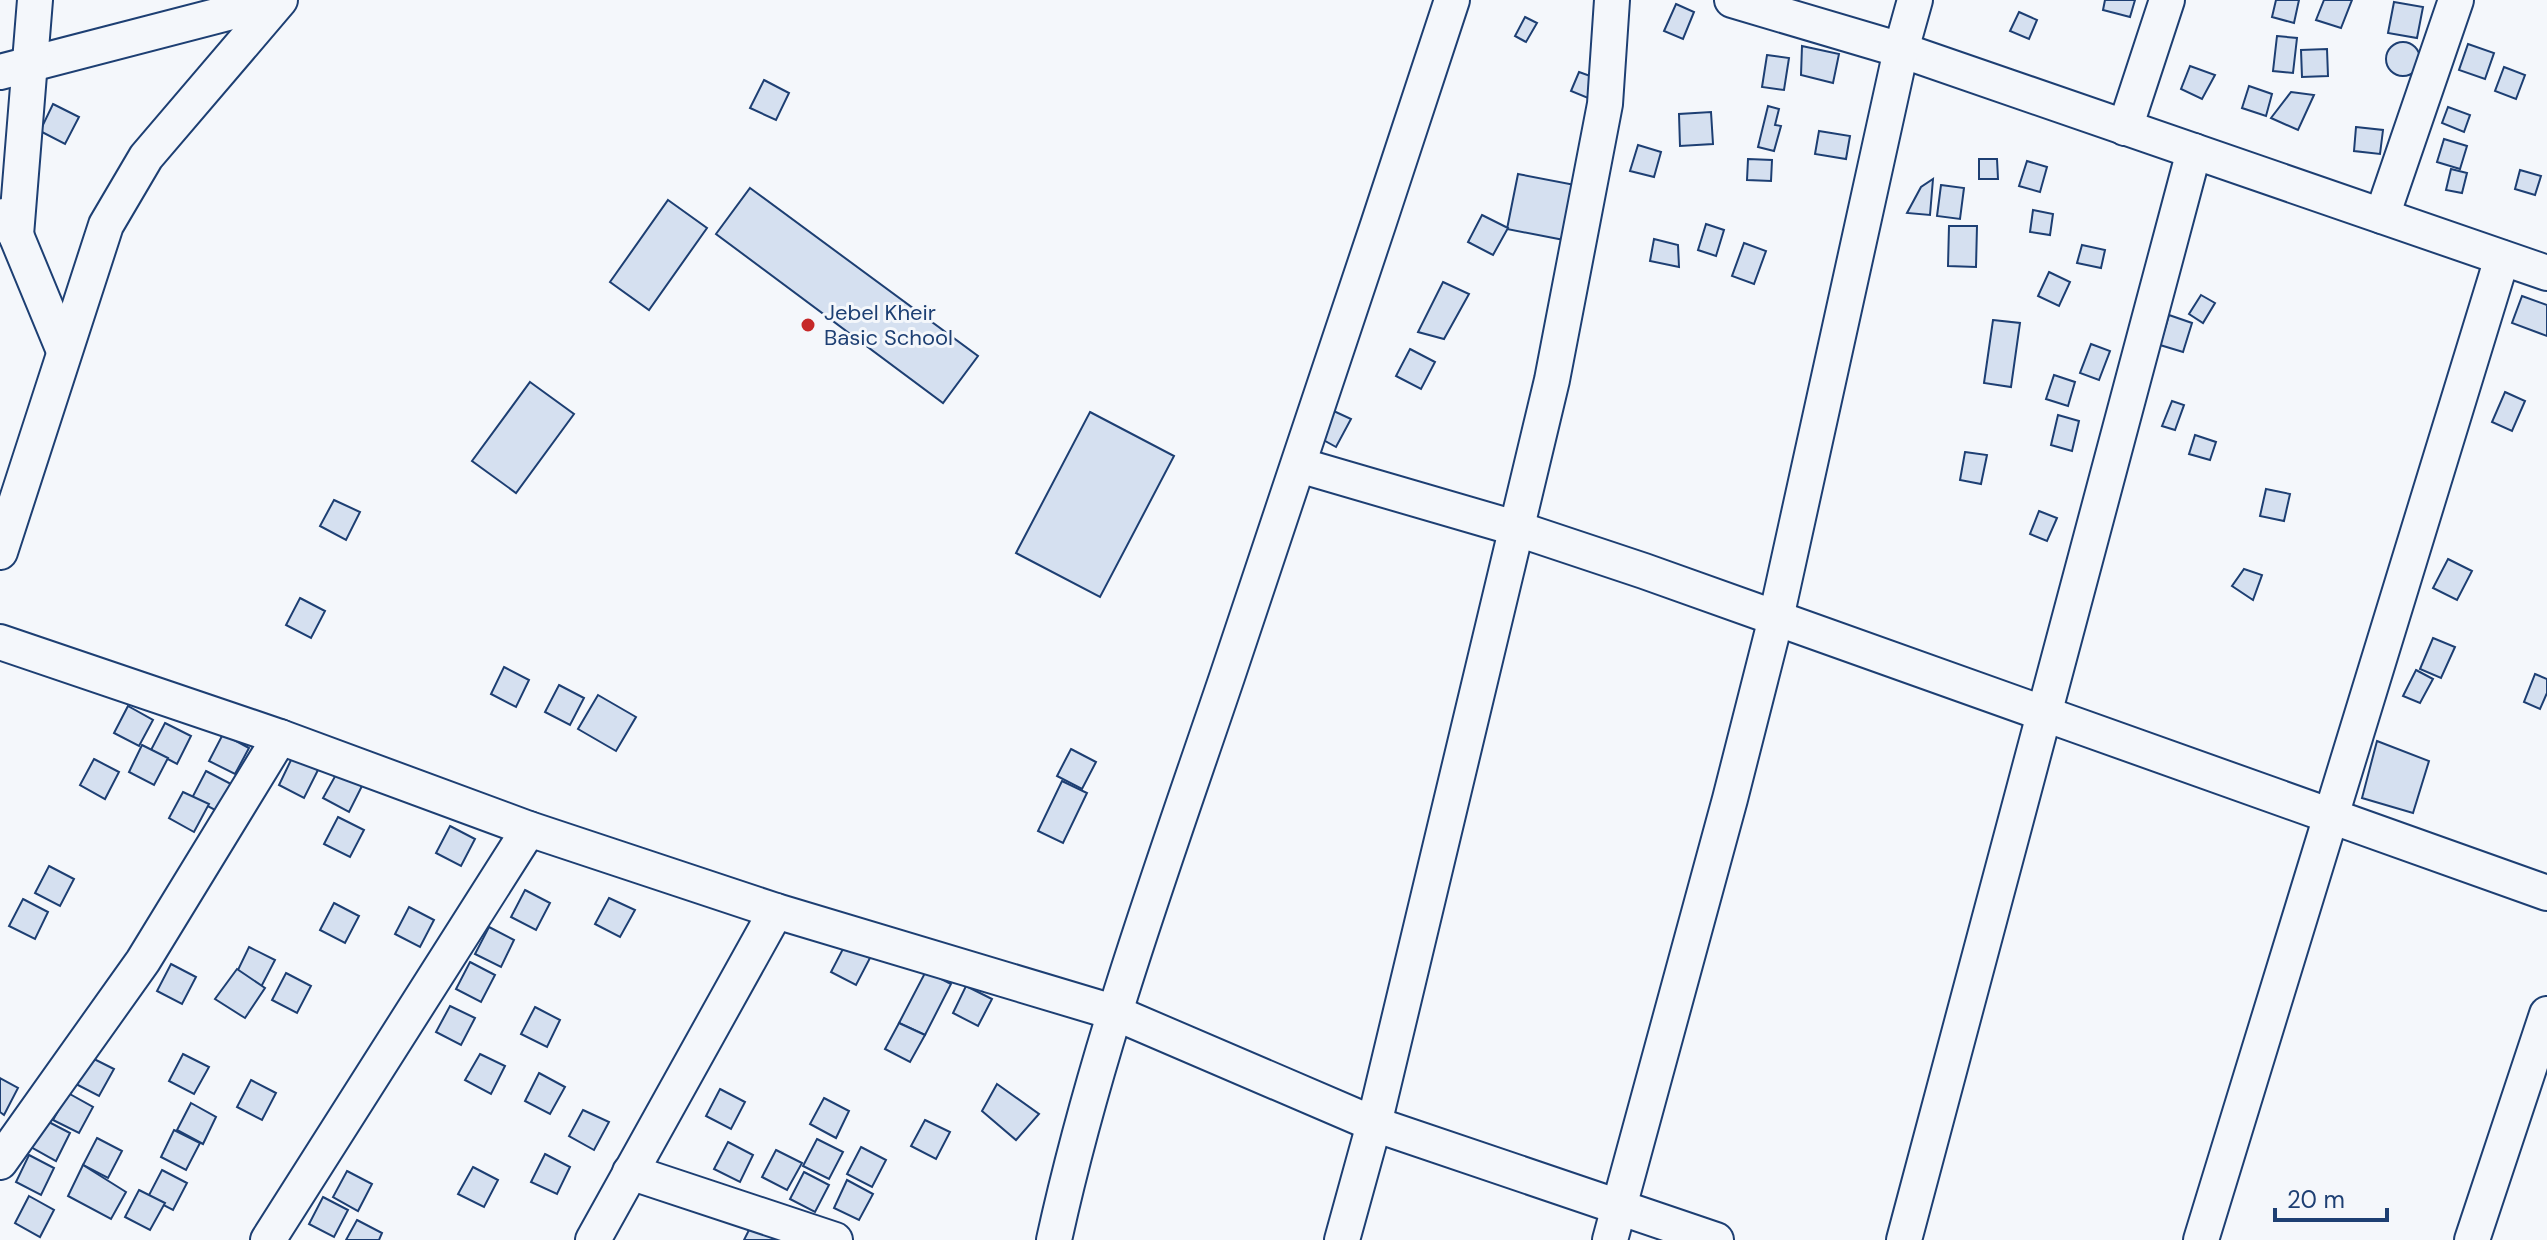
<svg xmlns="http://www.w3.org/2000/svg" width="2547" height="1240" font-family="'DM Sans',sans-serif">
	<style>
		.building { fill: #d5e0f0; stroke: #1d3f73; stroke-width: 2 }
		.lines { fill: none; stroke-linecap: round; stroke-linejoin: round }
		.minor-casing { stroke: #1d3f73; stroke-width: 38 }
		.minor { stroke: #f4f7fb; stroke-width: 34 }
		.poi-dot { fill: #c62828; stroke: #f4f7fb; stroke-width: 3 }
		.labels { text-anchor: middle; stroke-width: 6; stroke-linejoin: round; paint-order: stroke }
		.poi-label { font-size: 22px; fill: #1d3f73; stroke: #f4f7fb; text-anchor: start }
	</style>
	<rect width="100%" height="100%" fill="#f4f7fb"/>
	<!-- building -->
	<g class="building">
		<path d="M2105,0H2135L2130,17L2103,10Z"/>
		<path d="M2276,0H2299L2294,23L2272,17Z"/>
		<path d="M2324,0H2352L2341,28L2316,20Z"/>
		<path d="M2394,2L2423,7L2417,38L2388,33Z"/>
		<path d="M1676,4L1694,12L1683,39L1664,31Z"/>
		<path d="M2019,12L2037,20L2029,39L2010,31Z"/>
		<path d="M1525,17L1537,23L1526,42L1515,36Z"/>
		<path d="M2277,36L2297,38L2293,73L2273,71Z"/>
		<circle cx="2403" cy="59" r="17"/>
		<path d="M2468,44L2494,53L2485,79L2459,70Z"/>
		<path d="M1802,46L1839,54L1833,83L1801,75Z"/>
		<path d="M2327,49L2328,76L2302,77L2301,50Z"/>
		<path d="M1767,55L1789,58L1784,90L1762,87Z"/>
		<path d="M2190,66L2215,75L2202,99L2181,89Z"/>
		<path d="M2504,67L2525,75L2516,99L2495,91Z"/>
		<path d="M1579,72L1596,78L1588,98L1571,91Z"/>
		<path d="M764,80L789,93L776,120L750,108Z"/>
		<path d="M2249,86L2272,94L2266,116L2242,108Z"/>
		<path d="M2291,92L2314,95L2298,130L2271,118Z"/>
		<path d="M53,104L79,117L65,144L40,131Z"/>
		<path d="M1768,106L1779,109L1775,125L1781,126L1774,151L1758,147Z"/>
		<path d="M2448,107L2470,115L2464,132L2442,123Z"/>
		<path d="M1711,112L1713,144L1680,146L1679,114Z"/>
		<path d="M2356,127L2383,130L2380,154L2354,151Z"/>
		<path d="M1819,131L1850,136L1846,159L1815,154Z"/>
		<path d="M2444,139L2467,146L2460,169L2437,162Z"/>
		<path d="M1638,145L1661,152L1654,177L1630,171Z"/>
		<path d="M1748,159L1772,160L1771,181L1747,180Z"/>
		<path d="M1979,159H1997L1998,179H1979Z"/>
		<path d="M2027,161L2047,167L2040,192L2019,186Z"/>
		<path d="M2451,169L2467,173L2462,193L2446,190Z"/>
		<path d="M2520,170L2541,176L2535,195L2515,189Z"/>
		<path d="M1518,174L1575,185L1564,240L1507,229Z"/>
		<path d="M1933,179L1930,215L1907,213L1921,187Z"/>
		<path d="M1941,185L1964,188L1960,219L1937,216Z"/>
		<path d="M750,188L978,356L943,403L716,234Z"/>
		<path d="M668,200L707,228L649,310L610,282Z"/>
		<path d="M2033,210L2053,214L2050,235L2030,232Z"/>
		<path d="M1482,215L1508,228L1493,255L1468,242Z"/>
		<path d="M1706,224L1724,230L1716,256L1698,250Z"/>
		<path d="M1949,226H1977L1976,267L1948,266Z"/>
		<path d="M1654,239L1678,245L1679,267L1650,261Z"/>
		<path d="M1744,243L1766,251L1754,284L1732,276Z"/>
		<path d="M2082,245L2105,250L2101,268L2077,263Z"/>
		<path d="M2049,272L2070,282L2059,306L2038,296Z"/>
		<path d="M1443,282L1469,294L1444,339L1418,332Z"/>
		<path d="M2201,295L2215,303L2203,323L2189,314Z"/>
		<path d="M2522,296L2547,305V336L2512,323Z"/>
		<path d="M2169,315L2192,323L2183,352L2160,345Z"/>
		<path d="M1993,320L2020,323L2011,387L1984,383Z"/>
		<path d="M2091,344L2110,351L2099,380L2080,373Z"/>
		<path d="M1410,349L1435,362L1421,389L1396,376Z"/>
		<path d="M2054,375L2075,382L2068,406L2046,399Z"/>
		<path d="M530,382L574,414L516,493L472,461Z"/>
		<path d="M2505,392L2525,401L2512,431L2492,422Z"/>
		<path d="M2172,401L2184,405L2175,430L2162,426Z"/>
		<path d="M1325,407L1351,419L1336,447L1311,433Z"/>
		<path d="M1090,412L1174,456L1100,597L1016,553Z"/>
		<path d="M2058,415L2079,421L2072,451L2051,445Z"/>
		<path d="M2195,435L2216,442L2210,460L2189,454Z"/>
		<path d="M1965,452L1987,455L1981,484L1960,480Z"/>
		<path d="M2266,489L2290,494L2284,521L2260,516Z"/>
		<path d="M334,500L360,512L346,540L320,526Z"/>
		<path d="M2039,511L2057,518L2047,541L2030,534Z"/>
		<path d="M2448,559L2472,571L2457,600L2433,588Z"/>
		<path d="M2244,569L2262,575L2253,600L2232,586Z"/>
		<path d="M300,598L325,611L311,638L286,625Z"/>
		<path d="M2433,638L2455,647L2441,678L2420,669Z"/>
		<path d="M504,667L529,680L516,707L491,694Z"/>
		<path d="M2416,670L2433,679L2420,703L2403,696Z"/>
		<path d="M2535,674L2547,679V693L2540,709L2524,702Z"/>
		<path d="M559,685L584,698L570,725L545,712Z"/>
		<path d="M598,695L636,717L616,751L578,729Z"/>
		<path d="M128,706L153,720L139,746L114,733Z"/>
		<path d="M165,723L191,736L177,764L151,750Z"/>
		<path d="M223,734L249,748L235,774L209,761Z"/>
		<path d="M2377,741L2429,761L2413,813L2362,798Z"/>
		<path d="M142,745L168,758L154,785L129,772Z"/>
		<path d="M1071,749L1096,762L1082,789L1057,776Z"/>
		<path d="M292,758L318,770L304,798L279,785Z"/>
		<path d="M94,759L119,772L105,799L80,785Z"/>
		<path d="M206,771L231,784L217,811L192,798Z"/>
		<path d="M338,771L363,784L349,812L323,798Z"/>
		<path d="M1062,781L1087,793L1063,843L1038,831Z"/>
		<path d="M183,792L209,804L194,832L169,818Z"/>
		<path d="M338,817L364,830L350,857L324,844Z"/>
		<path d="M450,826L475,839L461,866L436,853Z"/>
		<path d="M49,866L74,879L60,906L35,893Z"/>
		<path d="M525,890L550,903L536,930L511,917Z"/>
		<path d="M609,898L635,910L620,937L595,924Z"/>
		<path d="M23,899L48,912L35,939L9,926Z"/>
		<path d="M334,903L359,916L345,943L320,930Z"/>
		<path d="M409,907L434,920L420,947L395,934Z"/>
		<path d="M489,927L514,940L501,967L475,954Z"/>
		<path d="M845,945L870,958L856,985L831,972Z"/>
		<path d="M249,947L275,960L261,987L236,974Z"/>
		<path d="M470,962L495,975L481,1002L456,989Z"/>
		<path d="M171,964L196,977L182,1004L157,991Z"/>
		<path d="M237,969L265,988L245,1018L215,999Z"/>
		<path d="M926,971L951,984L925,1035L899,1023Z"/>
		<path d="M286,973L311,986L297,1013L272,1000Z"/>
		<path d="M966,986L992,999L978,1026L953,1013Z"/>
		<path d="M450,1006L475,1018L461,1045L436,1032Z"/>
		<path d="M535,1007L560,1020L547,1047L521,1034Z"/>
		<path d="M899,1023L925,1035L910,1062L885,1049Z"/>
		<path d="M183,1054L209,1067L194,1094L169,1081Z"/>
		<path d="M480,1054L505,1066L491,1094L465,1080Z"/>
		<path d="M88,1056L114,1069L99,1096L74,1083Z"/>
		<path d="M539,1073L565,1087L550,1114L525,1101Z"/>
		<path d="M0,1078L18,1088L4,1115L0,1112Z"/>
		<path d="M251,1080L276,1093L262,1120L237,1107Z"/>
		<path d="M997,1084L1039,1114L1016,1140L982,1111Z"/>
		<path d="M720,1089L745,1102L731,1129L706,1116Z"/>
		<path d="M68,1093L93,1107L79,1133L53,1120Z"/>
		<path d="M824,1098L849,1111L836,1138L810,1124Z"/>
		<path d="M191,1103L216,1117L203,1144L177,1130Z"/>
		<path d="M583,1110L609,1122L594,1150L569,1136Z"/>
		<path d="M45,1120L70,1133L56,1161L31,1147Z"/>
		<path d="M925,1120L950,1132L936,1159L911,1146Z"/>
		<path d="M174,1130L200,1143L186,1170L161,1157Z"/>
		<path d="M97,1138L122,1151L108,1178L83,1165Z"/>
		<path d="M817,1139L843,1152L829,1179L803,1166Z"/>
		<path d="M728,1142L753,1155L740,1182L714,1169Z"/>
		<path d="M861,1147L886,1160L872,1187L847,1174Z"/>
		<path d="M776,1150L802,1163L787,1190L762,1177Z"/>
		<path d="M545,1154L570,1167L557,1194L531,1182Z"/>
		<path d="M29,1155L54,1168L41,1195L16,1182Z"/>
		<path d="M83,1165L126,1192L111,1219L68,1196Z"/>
		<path d="M473,1167L498,1180L484,1207L458,1194Z"/>
		<path d="M162,1170L187,1183L173,1210L148,1197Z"/>
		<path d="M347,1171L372,1184L358,1211L333,1197Z"/>
		<path d="M804,1172L829,1185L815,1212L790,1199Z"/>
		<path d="M847,1180L873,1194L859,1220L834,1208Z"/>
		<path d="M139,1190L165,1203L150,1230L125,1217Z"/>
		<path d="M29,1196L54,1210L40,1237L15,1223Z"/>
		<path d="M323,1197L348,1210L334,1237L309,1224Z"/>
		<path d="M357,1220L382,1233L379,1240H346Z"/>
		<path d="M752,1224L778,1237L776,1240H744Z"/>
	</g>
	<g class="lines">
		<defs>
			<g id="minor">
				<path d="M1732,0L1901,50L2547,273"/>
				<path d="M0,72L278,0"/>
				<path d="M2125,128L2167,0"/>
				<path d="M4,216L16,235L64,351"/>
				<path d="M2382,216L2456,0"/>
				<path d="M16,235L35,0"/>
				<path d="M1299,465L1515,528L1644,571L2547,893"/>
				<path d="M0,552L106,225L146,157L280,0"/>
				<path d="M0,642L280,737L529,829L776,911L1113,1012L1374,1124L1716,1240"/>
				<path d="M0,1162L143,961L280,737"/>
				<path d="M630,1172L835,1240"/>
				<path d="M268,1240L529,829"/>
				<path d="M593,1240L776,911"/>
				<path d="M1054,1240C1096,1048 1164,863 1227,677C1303,452 1378,226 1452,0"/>
				<path d="M1342,1240L1374,1124L1552,380L1605,104L1612,0"/>
				<path d="M1610,1240L1730,799L1776,618L1901,50L1915,0"/>
				<path d="M1904,1240L2194,151"/>
				<path d="M2201,1240L2502,258"/>
				<path d="M2472,1240L2547,1014"/>
			</g>
		</defs>
		<!-- minor casing -->
		<use href="#minor" class="minor-casing"/>
		<!-- minor -->
		<use href="#minor" class="minor"/>
	</g>
	<!-- markers -->
	<circle class="poi-dot" cx="808" cy="325" r="8"/>
	<g class="labels">
		<!-- poi labels -->
		<g class="poi-label">
			<text x="824" y="320">Jebel Kheir<tspan x="824" dy="25">Basic School</tspan></text>
		</g>
	</g>
	<!-- scale -->
	<path d="M2275 1208v12h112v-12" fill="none" stroke="#1d3f73" stroke-width="4"/>
	<text x="2287" y="1208" font-size="24" fill="#1d3f73" stroke="#f4f7fb" stroke-width="6" paint-order="stroke">20 m</text>
</svg>
